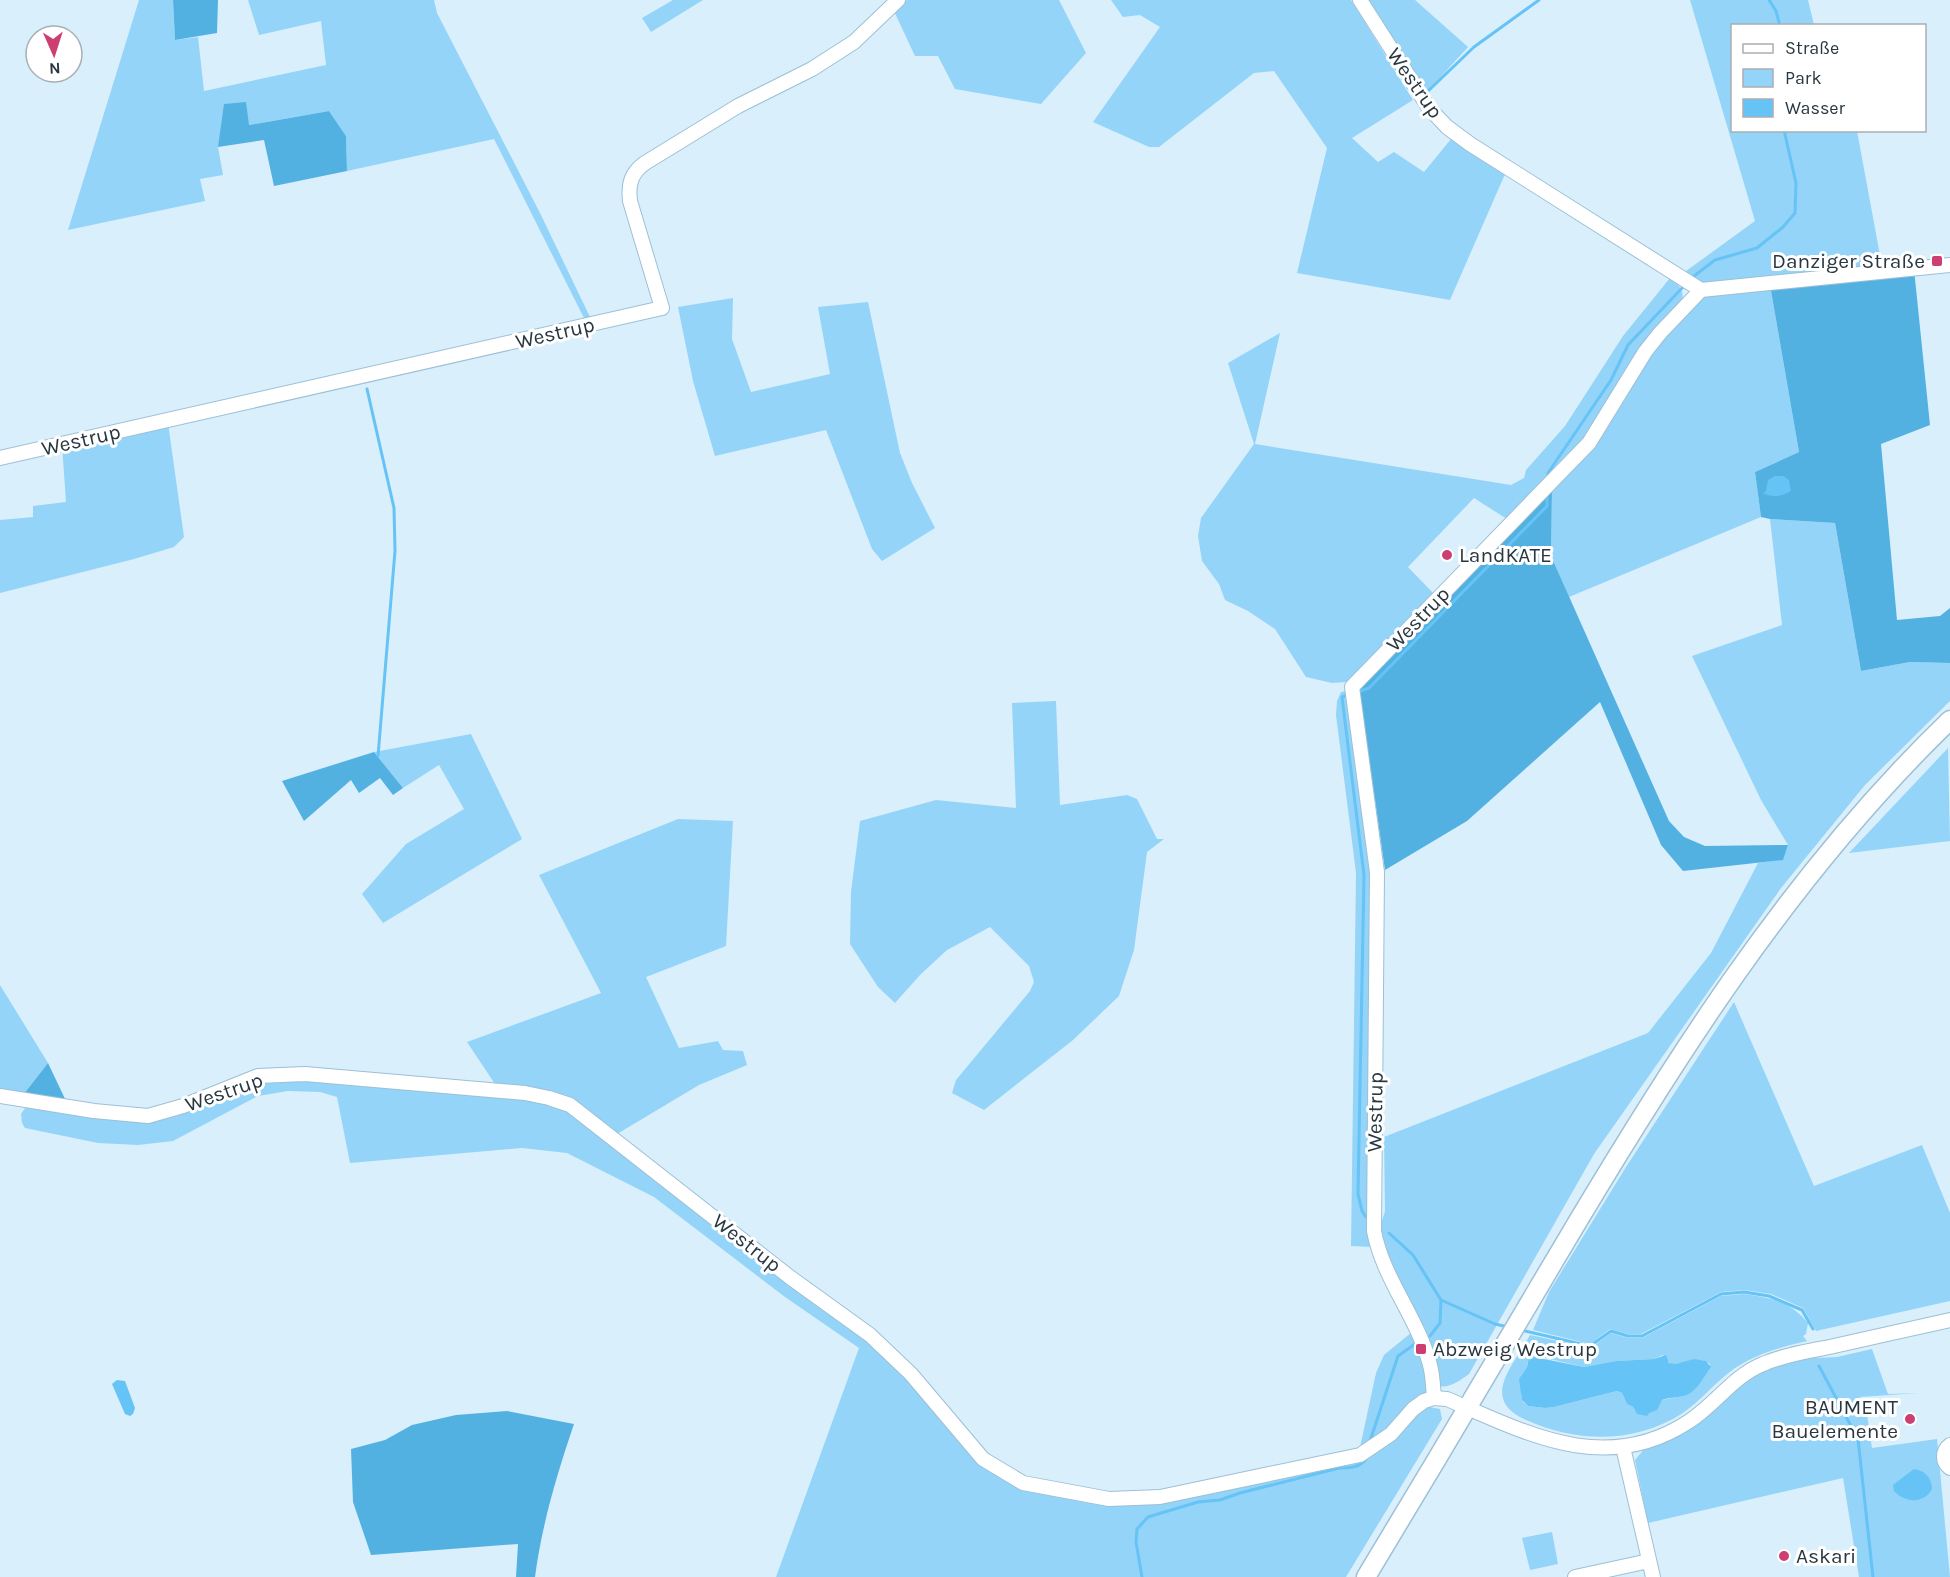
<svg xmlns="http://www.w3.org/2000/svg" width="1950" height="1577" font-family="Karla,sans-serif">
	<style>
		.green { fill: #94d4f9; fill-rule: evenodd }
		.forest { fill: #53b1e2 }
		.water { fill: #66c3f5 }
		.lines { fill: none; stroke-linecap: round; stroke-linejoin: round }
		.stream { stroke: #66c3f5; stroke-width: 3 }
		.minor-casing { stroke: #9cc0d5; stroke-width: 16 }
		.major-casing { stroke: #9cc0d5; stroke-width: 21 }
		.minor { stroke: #fff; stroke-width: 14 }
		.major { stroke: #fff; stroke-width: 18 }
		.poi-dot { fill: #cc3f72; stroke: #fff; stroke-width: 2 }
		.labels { text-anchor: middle; stroke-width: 6; stroke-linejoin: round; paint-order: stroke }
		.street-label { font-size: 21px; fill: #293740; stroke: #fff }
		.poi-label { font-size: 21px; fill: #293740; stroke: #fff; text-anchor: start }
	</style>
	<rect width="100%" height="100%" fill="#d9effc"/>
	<!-- green -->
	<g class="green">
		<path d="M139,0H173L175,40L198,37L204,91L326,65L321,21L259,35L248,0H434L437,13L540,213L590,317L584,318L494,139L347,171L346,136L329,111L249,125L218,147L223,175L200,179L205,201L68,230Z"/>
		<path d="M673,0H703L651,32L642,18Z"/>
		<path d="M907,0H1059L1086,53L1041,104L955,89L938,56H915L893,9Z"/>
		<path d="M1111,0H1351L1413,100L1352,138L1378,162L1394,152L1424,172L1451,139L1505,174L1450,300L1297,273L1327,148L1274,71L1254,73L1159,147H1149L1093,122L1160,27L1140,15L1123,17Z"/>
		<path d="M1365,0H1415L1468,47L1426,93Z"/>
		<path d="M1690,0H1808L1814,25L1732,26V130L1857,131L1882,266L1703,284L1682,274L1755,221Z"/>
		<path d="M1670,278C1680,285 1683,289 1683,301L1584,442L1507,519L1474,498L1408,567L1433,593L1347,682L1332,683L1306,677L1275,629L1248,611L1225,600L1219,584L1202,561L1198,536L1201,518L1254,444L1228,363L1280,333L1255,444L1511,485L1524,478L1526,470L1565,426L1623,336Z"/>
		<path d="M1770,285L1799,452L1755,472L1761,517L1569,597L1551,556L1552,489L1662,335L1697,300L1709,294Z"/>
		<path d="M733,298L732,339L751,392L830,374L818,307L868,302L900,453L912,483L935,528L882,561L872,549L826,430L715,456L693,381L678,307Z"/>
		<path d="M168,423L184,537L174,547L134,559L0,593V520L33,517V506L66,502L62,445Z"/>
		<path d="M1770,519L1835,523L1861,671L1910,662L1950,663V701L1865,785L1781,888L1594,1154L1469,1374C1459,1381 1448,1390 1435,1385L1383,1252L1379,1230L1385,1211L1384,1137L1648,1033L1711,953L1758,863L1783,859L1788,845L1761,800L1692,656L1782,625Z"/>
		<path d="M1350,690L1376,872L1374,1247L1351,1246L1356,873L1336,715L1337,701L1341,692Z"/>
		<path d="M1056,701L1060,805L1127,795L1137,799L1157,839H1164L1147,852L1134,950L1119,996L1073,1040L984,1110L952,1093L956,1080L1030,991L1034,982L1029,966L990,927L947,950L920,975L895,1003L878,987L850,944L851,892L860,821L936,800L1016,808L1012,703Z"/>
		<path d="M471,734L522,839L383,923L362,894L406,844L464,809L439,765L403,788L374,752Z"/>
		<path d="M1948,748L1950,841L1849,853Z"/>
		<path d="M678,819L733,821L726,946L646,977L679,1048L718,1041L723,1050L743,1051L747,1065L699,1085L617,1134L579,1103L525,1090L497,1087L467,1042L601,993L539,875Z"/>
		<path d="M0,985L48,1063L23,1095L0,1090Z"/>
		<path d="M1734,1002L1814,1186L1922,1145L1950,1213V1301L1816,1331L1803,1308L1771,1294L1744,1290L1721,1292L1641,1334H1628L1610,1329L1590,1344L1533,1330L1549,1292L1626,1167Z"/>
		<path d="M304,1076L523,1099L574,1111L866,1336L910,1377L982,1462L1023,1487L1109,1503L1360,1458L1416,1411L1429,1407L1440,1409L1442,1419L1346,1577H776L859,1348L785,1297L654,1197L567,1153L522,1148L350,1163L337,1097L320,1092L288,1091L258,1096L173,1141L138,1145L98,1143L25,1128L22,1123L21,1114L28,1104L150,1118L259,1078Z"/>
		<path d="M1744,1294C1771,1298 1790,1301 1808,1323L1806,1334L1803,1336L1807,1341C1781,1347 1758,1353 1735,1368C1716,1381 1702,1400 1683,1413C1635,1444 1577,1443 1526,1420C1479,1399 1513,1366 1530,1335L1591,1348L1611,1333L1628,1338H1642L1721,1296ZM1663,1355C1666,1358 1667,1361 1670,1363C1680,1369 1695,1353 1710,1364L1709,1370L1705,1373L1703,1379L1682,1396L1662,1400C1656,1412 1648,1413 1635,1411L1633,1407L1627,1404L1622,1393L1617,1391L1554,1407L1545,1408L1528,1406L1523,1402L1521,1395V1376L1527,1367V1363L1537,1356L1584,1367L1616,1361L1654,1359Z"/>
		<path d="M1412,1332L1419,1345L1429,1388C1411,1415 1385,1435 1359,1452L1376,1373L1384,1355Z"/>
		<path d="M1872,1349L1888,1394L1919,1393L1860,1397L1866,1408L1872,1448L1937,1439L1950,1577H1859L1843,1478L1648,1523L1635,1460L1645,1448L1750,1379L1789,1359L1837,1357Z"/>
		<path d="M1552,1532L1558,1564L1530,1570L1522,1538Z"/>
	</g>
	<!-- forest -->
	<g class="forest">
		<path d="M173,0H218L217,33L175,40Z"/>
		<path d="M246,102L249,125L329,111L346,136L347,171L274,186L264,140L218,147L224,104Z"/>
		<path d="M1914,269L1930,425L1881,444L1897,620L1940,616L1950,608V663L1910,662L1861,671L1835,523L1770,519L1761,517L1755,472L1799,452L1770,285Z"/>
		<path d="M1552,489L1551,556L1669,821L1684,837L1705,846L1788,845L1783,860L1683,871L1661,845L1600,702L1467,821L1385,870L1359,688Z"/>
		<path d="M374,752L403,788L393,795L380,778L359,793L351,780L304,821L282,781Z"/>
		<path d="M48,1063L67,1103L23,1095Z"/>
		<path d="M507,1411L574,1424C557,1474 542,1524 535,1577H516L518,1544L371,1555L353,1502L351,1449L385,1440L412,1425L456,1415Z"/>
	</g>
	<!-- water -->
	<g class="water">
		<path d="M1775,476H1783L1789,480L1791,491C1782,496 1775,498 1765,494L1763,493L1766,491L1768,480Z"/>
		<path d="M1666,1355L1669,1363L1676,1364L1694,1359L1706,1361L1711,1367C1704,1376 1696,1394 1683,1396C1676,1398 1669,1397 1662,1400L1657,1410L1649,1413L1647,1416L1637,1414L1633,1407L1627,1404L1622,1393L1617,1391L1554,1407L1545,1408L1528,1406L1522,1400L1519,1379L1527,1367L1528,1361L1534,1357L1584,1367L1616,1361L1654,1359Z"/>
		<path d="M117,1380L125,1381L135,1408L133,1414L130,1416L125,1414L112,1384Z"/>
		<path d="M1914,1469C1924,1470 1932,1478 1932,1489C1924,1504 1905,1503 1894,1491L1893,1485Z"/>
	</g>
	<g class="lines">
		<!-- stream -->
		<g class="stream">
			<path d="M1769,0L1776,11L1780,26"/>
			<path d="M1426,93L1474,47L1539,0"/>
			<path d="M1694,276L1715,260L1757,248L1783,227L1795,213L1796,183L1784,130"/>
			<path d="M367,389L394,508L395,551L378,756"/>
			<path d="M1548,478V473L1611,380L1628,345L1683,287"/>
			<path d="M1355,693L1369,688L1547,506V494"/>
			<path d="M1348,695L1342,697L1364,875L1358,1194L1362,1211L1366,1217"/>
			<path d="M1389,1233L1413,1255L1441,1300L1495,1324L1508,1327"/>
			<path d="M1521,1330L1590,1346L1611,1331L1628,1336H1642L1721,1294L1744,1292L1769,1296L1802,1310L1813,1329"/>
			<path d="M1430,1336L1440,1323L1441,1300"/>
			<path d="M1819,1366L1858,1439L1873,1577"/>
			<path d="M1370,1441L1398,1356L1415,1344"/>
			<path d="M1142,1577L1136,1542L1137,1529L1148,1517L1198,1502L1220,1500L1240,1493L1339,1468C1350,1468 1359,1468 1366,1459"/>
		</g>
		<defs>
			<g id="minor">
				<path d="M1360,0L1429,108L1447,127L1470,144L1701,290"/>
				<path d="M1701,290L1950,265"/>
				<path d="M0,458L662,308L630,201C628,184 631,173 645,163L738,106L812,69L854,42L898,0"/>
				<path d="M0,1096L94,1111L148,1116L183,1106L258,1076L305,1074L525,1093L549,1098L570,1105L791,1278L870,1335L911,1374L983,1459L1023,1483L1109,1499L1160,1497L1360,1455L1391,1434L1413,1409L1424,1401L1434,1398L1447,1399C1526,1433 1605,1476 1688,1422C1715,1405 1733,1376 1763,1364C1786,1354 1811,1351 1834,1346C1873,1337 1911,1329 1950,1320"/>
				<path d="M1434,1398C1433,1387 1433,1376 1430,1365C1418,1318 1383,1279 1374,1231L1377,872L1352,687L1589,443L1645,352L1660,333L1701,290"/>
				<path d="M1950,1445C1942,1451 1942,1462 1950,1468"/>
				<path d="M1623,1447L1653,1577"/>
				<path d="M1575,1577L1649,1561"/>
			</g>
			<path id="major" d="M1366,1577C1430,1471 1493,1365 1556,1258C1669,1067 1789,875 1950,720"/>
		</defs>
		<!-- minor casing -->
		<use href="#minor" class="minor-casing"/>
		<!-- major casing -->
		<use href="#major" class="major-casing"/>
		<!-- minor -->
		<use href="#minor" class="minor"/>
		<!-- major -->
		<use href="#major" class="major"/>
	</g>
	<!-- markers -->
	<g class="poi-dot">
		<rect x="1931" y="255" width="12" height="12" rx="3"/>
		<circle cx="1447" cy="555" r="6"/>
		<rect x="1415" y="1343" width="12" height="12" rx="3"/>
		<circle cx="1910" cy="1419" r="6"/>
		<circle cx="1784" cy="1556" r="6"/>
	</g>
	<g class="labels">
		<!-- street labels -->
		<g class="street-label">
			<text transform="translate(1415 83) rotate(55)" y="7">Westrup</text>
			<text transform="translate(555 333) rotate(-13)" y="7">Westrup</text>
			<text transform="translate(81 440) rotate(-13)" y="7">Westrup</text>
			<text transform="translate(1418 619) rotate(-46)" y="7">Westrup</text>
			<text transform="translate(224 1092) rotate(-19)" y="7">Westrup</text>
			<text transform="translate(1375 1112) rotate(-89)" y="7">Westrup</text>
			<text transform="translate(747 1243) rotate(38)" y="7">Westrup</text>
		</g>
		<!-- poi labels -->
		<g class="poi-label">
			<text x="1925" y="268" text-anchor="end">Danziger Straße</text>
			<text x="1459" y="562">LandKATE</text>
			<text x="1433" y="1356">Abzweig Westrup</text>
			<text x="1898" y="1414" text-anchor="end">BAUMENT<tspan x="1898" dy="24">Bauelemente</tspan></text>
			<text x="1796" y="1563">Askari</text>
		</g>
	</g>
	<!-- legend -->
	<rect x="1731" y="24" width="195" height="108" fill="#ffffff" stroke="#a9afb3" stroke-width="1.5"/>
	<rect x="1743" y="44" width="30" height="9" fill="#ffffff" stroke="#a9afb3" stroke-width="1.5"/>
	<text x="1785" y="54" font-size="18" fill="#293740">Straße</text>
	<rect x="1743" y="69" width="30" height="18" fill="#94d4f9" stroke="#a9afb3" stroke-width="1.5"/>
	<text x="1785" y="84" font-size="18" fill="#293740">Park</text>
	<rect x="1743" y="99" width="30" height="18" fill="#66c3f5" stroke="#a9afb3" stroke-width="1.5"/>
	<text x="1785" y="114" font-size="18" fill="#293740">Wasser</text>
	<!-- north arrow -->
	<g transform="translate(54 54) rotate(177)"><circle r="28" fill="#ffffff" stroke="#a9afb3" stroke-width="1.5"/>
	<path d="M0-4.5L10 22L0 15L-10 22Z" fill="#cc3f72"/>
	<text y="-9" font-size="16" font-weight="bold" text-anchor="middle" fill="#293740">N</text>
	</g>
</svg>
